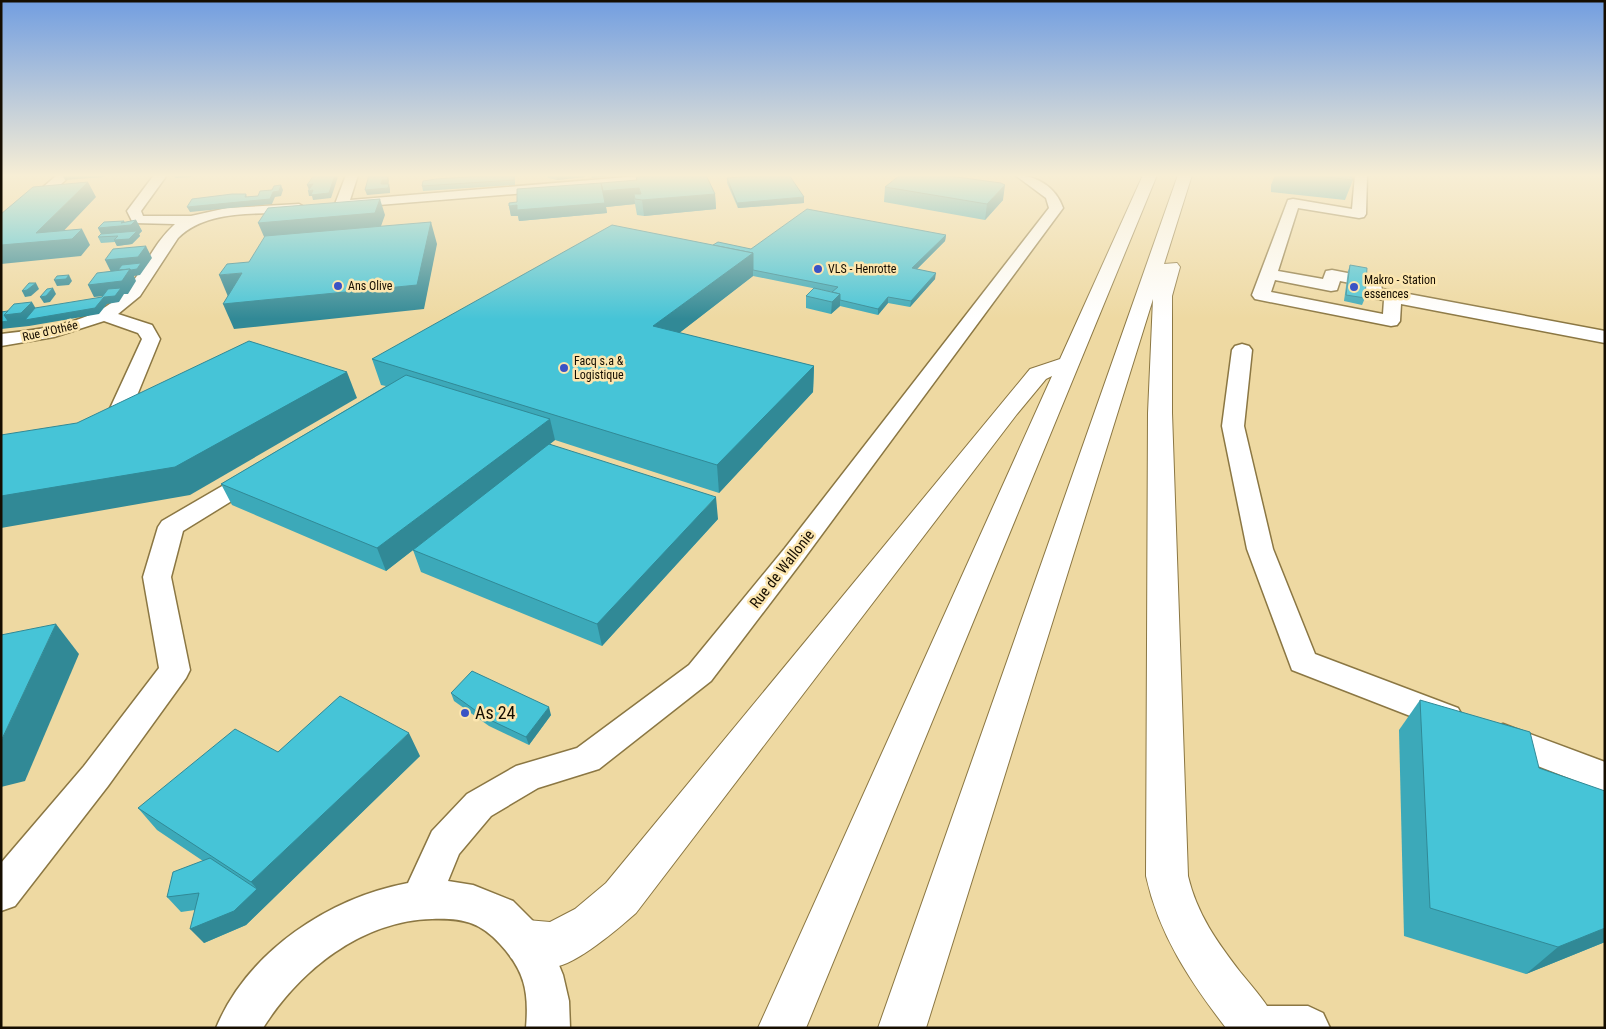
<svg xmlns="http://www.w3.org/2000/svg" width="1606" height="1029" font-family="'Roboto Condensed',sans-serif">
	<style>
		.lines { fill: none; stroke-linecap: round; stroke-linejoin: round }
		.minor-casing { stroke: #8b7743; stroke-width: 3 }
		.highway-casing { stroke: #8b7743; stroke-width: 2 }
		.minor { fill: #fff; fill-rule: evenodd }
		.highway { fill: #fff; fill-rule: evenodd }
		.wall { fill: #3ca9b9 }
		.shaded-wall { fill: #318996 }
		.building { fill: #46c4d7; stroke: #318996 }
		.poi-dot { fill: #3a53c5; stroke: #fce6af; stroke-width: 2 }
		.labels { text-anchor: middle; stroke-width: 5; stroke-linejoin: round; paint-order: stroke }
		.far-poi-label { font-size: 12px; fill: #150d00; stroke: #fce6af; text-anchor: start }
		.far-street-label { font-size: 12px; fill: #150d00; stroke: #fce6af }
		.street-label { font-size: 15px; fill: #150d00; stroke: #fce6af }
		.near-poi-label { font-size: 18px; fill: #150d00; stroke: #fce6af; text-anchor: start }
	</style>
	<rect width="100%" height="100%" fill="#eed9a2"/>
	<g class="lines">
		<defs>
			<g id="minor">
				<path d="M57,175H71L6,235L1,236V224Z"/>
				<path d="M154,175H167L141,211L143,216H191L227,208L299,204L306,208L299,212C260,215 208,208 178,238L140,296L118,314L152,325L160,339L129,415L126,420L118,421L110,420L107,415L142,339L138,333L104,321L54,337L1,346V334C47,329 103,322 132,283C147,263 156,241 175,224L133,223L127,211Z"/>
				<path d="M346,175H358L350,200L651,175H704L698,179L342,208L335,204Z"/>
				<path d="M1015,175C1036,175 1056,187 1063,208L803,560L711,681L599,769L538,788L491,816L459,854L448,881L473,885L513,901L538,926L552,948L563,975L569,1001L570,1028H526C529,992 525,971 500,944C480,922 462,918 432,919C361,921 300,970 263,1028H216C248,951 329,898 408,883L432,831L467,794L516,766L577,748L689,665L785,548L1049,208L1046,198Z"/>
				<path d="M1355,175H1367L1366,214L1364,217L1359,218L1298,208L1278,271L1323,279L1326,271L1332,270L1373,278L1379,279L1382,289L1605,331V343L1401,304L1400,321L1397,325L1391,326L1255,299L1252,295L1288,200L1293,199L1352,209ZM1275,280L1331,291L1337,290L1340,281L1365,286L1367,297L1384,300L1383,314L1271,292Z"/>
				<path d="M1242,344L1249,346L1252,350L1244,426L1273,549L1315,654L1458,708L1463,717L1458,726L1447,730L1436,726L1292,670L1247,549L1222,426L1232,350L1235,346Z"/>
				<path d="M256,469L264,471L268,476L264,481L183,531L171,577L190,670L186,678L108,786L15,906L1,911V863L84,766L159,668L143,577L158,527L162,521L248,471Z"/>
				<path d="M1503,724L1605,762V792L1491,748L1487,738L1491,728Z"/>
				<path d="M1249,1006H1308L1323,1013L1330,1028H1227L1234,1013Z"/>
			</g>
			<g id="highway">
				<path d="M1143,175H1157L806,1028H758L1052,376L1046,379L1017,414L636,913C619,928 575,966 553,967C538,968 524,963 511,958L505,942L511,926L527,920L550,922L575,909L606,883L1030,369L1060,359Z"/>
				<path d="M1178,175H1192L1164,264L1177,263L1180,267L1172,296V413L1188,876C1197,914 1217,942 1241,973C1255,990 1269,1005 1278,1026L1226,1028C1190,981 1159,935 1146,876L1148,413L1153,299L926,1028H878Z"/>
			</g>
		</defs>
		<!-- minor casing -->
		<use href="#minor" class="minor-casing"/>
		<!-- highway casing -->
		<use href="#highway" class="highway-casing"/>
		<!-- minor -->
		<use href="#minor" class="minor"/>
		<!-- highway -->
		<use href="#highway" class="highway"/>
	</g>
	<!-- wall -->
	<g class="wall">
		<path d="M496,175H515V185L423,191L422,186Z"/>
		<path d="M547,175H585V177L557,180L548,178Z"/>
		<path d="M1275,175H1351L1353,180L1345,200L1271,192V185Z"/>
		<path d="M636,177L715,194L716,209L644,216L637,215L635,204L606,207L607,213L519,221L518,216H511L509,206L517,202L636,181Z"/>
		<path d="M727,178L804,203L738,208L727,183Z"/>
		<path d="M885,187L1003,200L985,220L884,202Z"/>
		<path d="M136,220L142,231L139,234L140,236L132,244L117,246L115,242L101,243L98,237L101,234L98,228L124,221L125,223Z"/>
		<path d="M946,235L945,241L917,269L935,279L910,307L888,303L878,315L840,306L831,314L806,308V296L832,292L753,276L679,333L814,366L813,392L719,493L555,440L550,444L718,519L602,646L421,572L413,550L386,571L232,505L221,484L386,386L381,385L372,359L713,245L751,249Z"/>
		<path d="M1350,265L1365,298L1362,305L1344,301L1348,271Z"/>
		<path d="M451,693L551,715L529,745L489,726L454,701Z"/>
		<path d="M1420,700L1539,768L1605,942L1526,974L1404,936L1399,730Z"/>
		<path d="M278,752L420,756L246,925L204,943L195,910L181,912L167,897L203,861L157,830L138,808Z"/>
	</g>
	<!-- shaded-wall -->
	<g class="shaded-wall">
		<path d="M62,175H106L104,177L65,180Z"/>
		<path d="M174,175H192L191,177L175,178Z"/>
		<path d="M335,175H337L338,177L331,198L313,200L312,196H309L308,191Z"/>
		<path d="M385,175H388L389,181L388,185L389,184L390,189V193L367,195L365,190L381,184L382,180Z"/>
		<path d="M556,175H585V177L557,180Z"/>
		<path d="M591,175H622L592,178Z"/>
		<path d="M88,182L96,197L55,240L82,229L90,245L81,256L1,264V245L36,233Z"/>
		<path d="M313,184L309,190L307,185Z"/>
		<path d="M281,185L283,190L281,196L275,197L272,204L190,212L187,207L245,197L246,194L248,200L273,192Z"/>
		<path d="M1005,185L1003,200L985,220L987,204Z"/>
		<path d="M639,188L641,200L634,194L635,204L606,207L607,213L519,221L518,216H511L509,206L603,191Z"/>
		<path d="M715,194L716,209L644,216L642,200Z"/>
		<path d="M804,197V203L738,208L737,203Z"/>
		<path d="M380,199L385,215L380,229L265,239L258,223Z"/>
		<path d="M136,220L142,231L139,234L140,236L132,244L117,246L114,240L118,236L103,237L98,228L121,223L124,221L126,226Z"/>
		<path d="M431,222L437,244L424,309L234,329L223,304Z"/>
		<path d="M946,235L945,241L912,274V268Z"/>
		<path d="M146,246L152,258L140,275L134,276L136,281L128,294H124L119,302L107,304L99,314L29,326L1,329V322L4,315L32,302L39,314L104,297L116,295L94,297L88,285L111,272L105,260Z"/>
		<path d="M753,253V276L656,351L653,326Z"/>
		<path d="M242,273L229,299L219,275Z"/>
		<path d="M936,273L935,279L910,307L911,301Z"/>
		<path d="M69,275L72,281L69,285L57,286L54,280Z"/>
		<path d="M36,283L39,289L31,296L25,297L22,291Z"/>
		<path d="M53,288L56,294L50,302L44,303L40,297Z"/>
		<path d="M840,294V306L831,314L832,302Z"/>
		<path d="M888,297V303L878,315V309Z"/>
		<path d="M814,366L813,392L719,493L717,465Z"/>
		<path d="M347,372L357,398L190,495L1,528V496Z"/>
		<path d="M550,419L555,440L386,571L377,548Z"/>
		<path d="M716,497L718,519L602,646L597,624Z"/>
		<path d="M56,624L79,654L25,781L1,787V741Z"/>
		<path d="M549,707L551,715L529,745L526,737Z"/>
		<path d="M409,733L420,756L246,925L204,943L190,929L257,889L251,882Z"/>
		<path d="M1605,928V942L1526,974L1558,947Z"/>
	</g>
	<!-- building -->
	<g class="building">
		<path d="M314,175H335L329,193L311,195L313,190L308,191L313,184L307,185Z"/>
		<path d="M369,175H385V176H388L387,180H382L381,184H389L388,188L365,190Z"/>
		<path d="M496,175H514V180L422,186L423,181L436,179Z"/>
		<path d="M656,175H706L715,194L642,200L635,199L634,194H641L639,188L603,191L601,183L637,180L636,177Z"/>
		<path d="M770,175H789L804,197L737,203L727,178Z"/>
		<path d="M900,175H942L1001,183L1005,185L987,204L885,187Z"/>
		<path d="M1308,175H1351L1353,180Z"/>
		<path d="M88,182L36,233L82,229L72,239L1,245V214L33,187Z"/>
		<path d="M601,183L605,203L517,210V205L509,206V203L517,202V189Z"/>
		<path d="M281,185L279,191L273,192L270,199L187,207L192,199L232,194H246L245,197L258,196L260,191L272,190L274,186Z"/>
		<path d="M380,199L375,213L258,223L268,208Z"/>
		<path d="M807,209L946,235L912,268L936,273L911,301L888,297L878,309L840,300V294L832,292L838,287L753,270V253L713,245L718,242L751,249Z"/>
		<path d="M136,220L131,225L98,228L104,222L124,221L121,223Z"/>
		<path d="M431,222L417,285L223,304L242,273L219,275L227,264L249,262L265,236Z"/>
		<path d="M612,225L753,253L653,326L814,366L717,465L372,359Z"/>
		<path d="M137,231L129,239L114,240L118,236L98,237L101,234Z"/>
		<path d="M146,246L138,257L105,260L113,249Z"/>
		<path d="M141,263L137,269L131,270L130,269L118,270L122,265Z"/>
		<path d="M1350,265L1367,268L1365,298L1346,295Z"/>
		<path d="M130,269L122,281L88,285L97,273Z"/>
		<path d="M69,275L66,279L54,280L57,276Z"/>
		<path d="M29,283H36L27,290L22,291Z"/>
		<path d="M53,288L46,296L40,297L47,289Z"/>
		<path d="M121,288L115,296L104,297L95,308L25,320L35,308L102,297L108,289Z"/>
		<path d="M814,288L840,294L832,302L806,296Z"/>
		<path d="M32,302L21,313L4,315L14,304Z"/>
		<path d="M8,311L4,315L8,321L1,322V312Z"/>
		<path d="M249,341L347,372L175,467L1,496V435L77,423Z"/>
		<path d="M406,375L550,419L377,548L221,484Z"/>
		<path d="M549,444L716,497L597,624L413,550Z"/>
		<path d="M56,624L1,741V635Z"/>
		<path d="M472,671L549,707L526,737L486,718L451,693Z"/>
		<path d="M340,696L409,733L251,882L138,808L235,729L278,752Z"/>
		<path d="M1420,700L1530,732L1539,768L1605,791V928L1558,947L1430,908Z"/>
		<path d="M210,858L257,889L234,911L190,929L199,893L167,897L173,872Z"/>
	</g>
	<!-- sky -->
	<linearGradient id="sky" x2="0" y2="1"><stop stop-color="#729ee0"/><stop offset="0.55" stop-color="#f7eed5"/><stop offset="1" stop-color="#f7eed5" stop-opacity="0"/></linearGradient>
	<rect width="1606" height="319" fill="url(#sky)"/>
	<!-- markers -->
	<g class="poi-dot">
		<circle cx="818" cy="269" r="5"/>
		<circle cx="338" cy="286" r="5"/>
		<circle cx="1354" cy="287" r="5"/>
		<circle cx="564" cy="368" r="5"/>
		<circle cx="465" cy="713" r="5"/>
	</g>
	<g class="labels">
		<!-- far-poi labels -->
		<g class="far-poi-label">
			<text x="828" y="273">VLS - Henrotte</text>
			<text x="1364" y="284">Makro - Station<tspan x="1364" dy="14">essences</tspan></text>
			<text x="348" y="290">Ans Olive</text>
			<text x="574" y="365">Facq s.a &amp;<tspan x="574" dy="14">Logistique</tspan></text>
		</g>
		<!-- far-street labels -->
		<g class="far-street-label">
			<text transform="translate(50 331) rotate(-13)" y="4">Rue d'Othée</text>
		</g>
		<!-- street labels -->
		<g class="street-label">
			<text transform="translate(782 569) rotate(-52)" y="5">Rue de Wallonie</text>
		</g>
		<!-- near-poi labels -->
		<g class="near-poi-label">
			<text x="475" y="719">As 24</text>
		</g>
	</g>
	<!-- border -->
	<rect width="1606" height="1029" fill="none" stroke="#150d00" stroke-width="5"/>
</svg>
